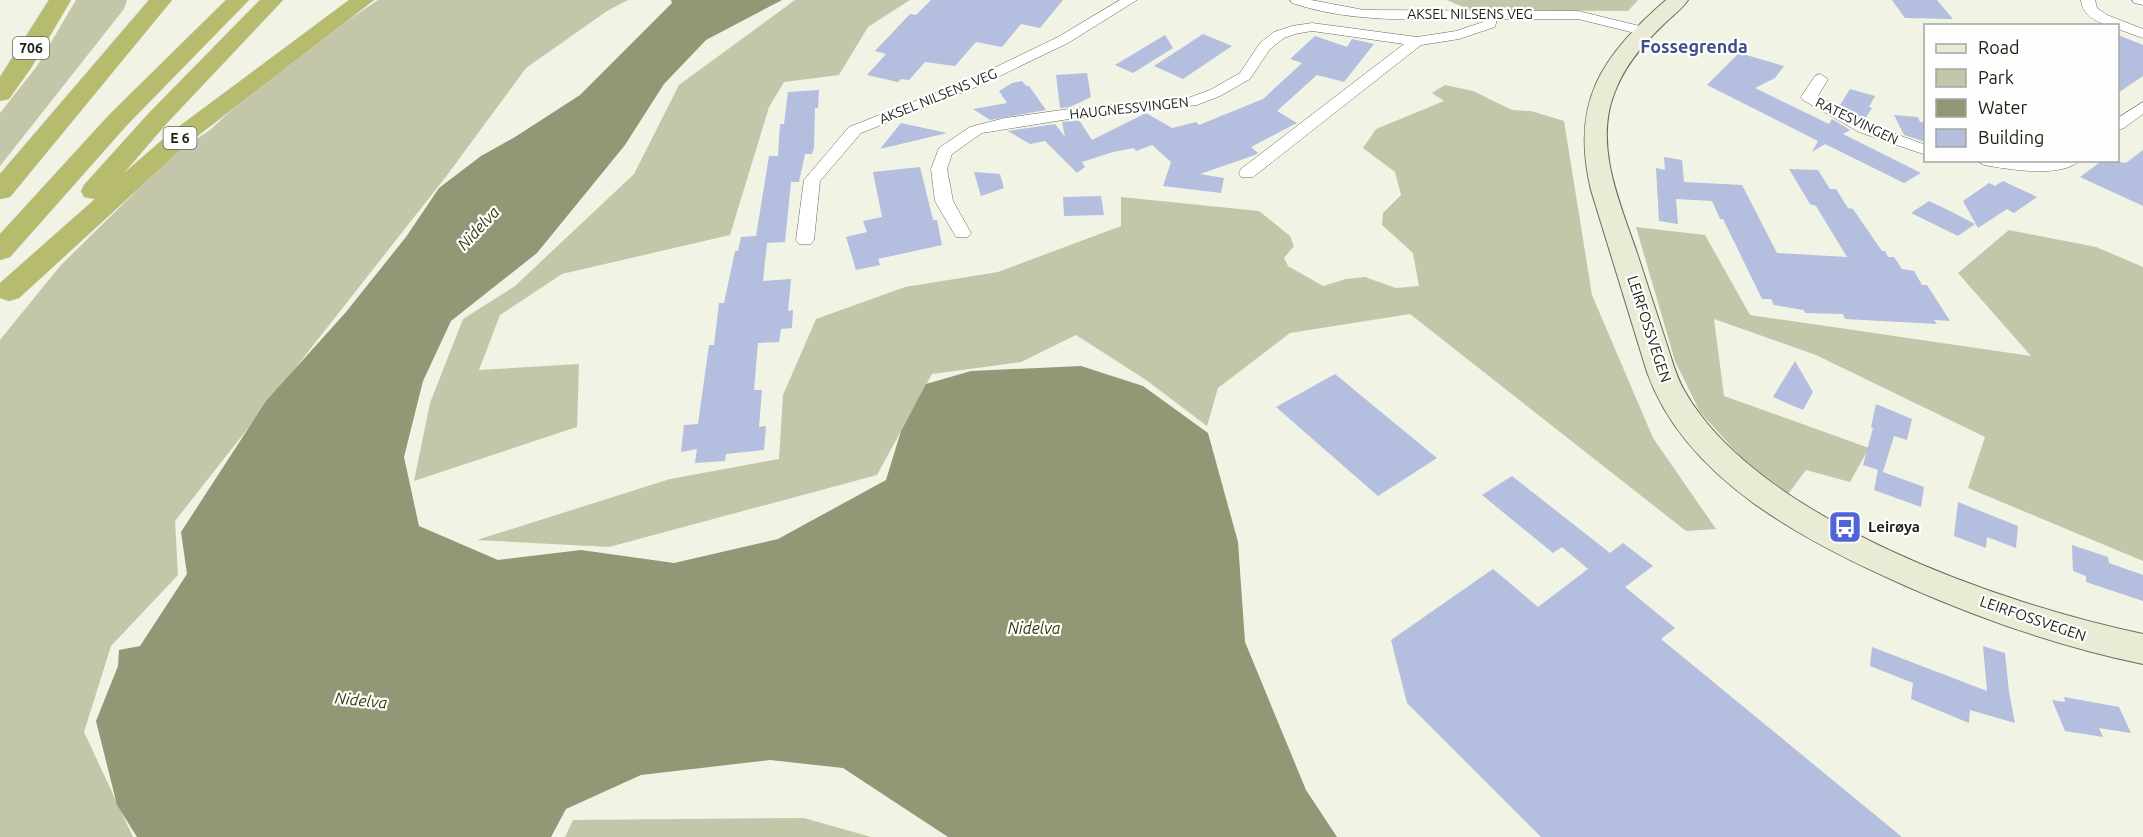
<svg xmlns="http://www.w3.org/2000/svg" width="2143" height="837" font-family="Ubuntu,sans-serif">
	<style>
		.green { fill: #c4c6a9 }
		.water { fill: #949775 }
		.building { fill: #b4bedf }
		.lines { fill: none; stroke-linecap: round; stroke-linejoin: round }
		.street-casing { stroke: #6a6b60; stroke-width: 1 }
		.secondary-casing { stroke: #6a6b60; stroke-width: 2 }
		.highway-casing { stroke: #d6d6d6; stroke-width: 1 }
		.street { fill: #fff; fill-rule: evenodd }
		.secondary { fill: #e9ebd4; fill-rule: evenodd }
		.highway { fill: #b6bb6e; fill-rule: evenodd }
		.labels { text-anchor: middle; stroke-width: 4.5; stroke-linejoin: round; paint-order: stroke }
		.far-street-label { font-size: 14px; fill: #1e1e1a; stroke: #fefffc }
		.shield { fill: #fefffc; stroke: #61625e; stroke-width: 1.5 }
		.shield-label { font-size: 14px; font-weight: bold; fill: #1e1e1a }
		.street-label { font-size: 15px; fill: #1e1e1a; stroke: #fefffc }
		.poi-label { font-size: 15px; font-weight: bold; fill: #1e1e1a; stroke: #fefffc; text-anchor: start }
		.water-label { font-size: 16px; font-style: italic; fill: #37390d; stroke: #fefffc }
		.far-district-label { font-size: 18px; font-weight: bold; fill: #414e8b; stroke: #fefffc }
	</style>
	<rect width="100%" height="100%" fill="#f1f3e5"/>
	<!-- green -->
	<g class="green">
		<path d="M76,0H127L124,9L0,166V113L37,66Z"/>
		<path d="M378,0H628L607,11L526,68L448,174L175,521L178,575L111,646L84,732L133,837H0V340L60,266L174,154L210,130L272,72Z"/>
		<path d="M795,0H910L868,27L839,75L784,82L769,107L730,235L562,274L500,315L479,370L579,364L577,427L414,481L430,403L463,319L515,286L634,174L679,85Z"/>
		<path d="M1447,0H1638L1628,11L1470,10Z"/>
		<path d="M1445,85L1473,91L1512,110L1531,111L1564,121L1592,295L1653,438L1716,529L1686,531L1410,314L1290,333L1218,388L1207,426L1146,380L1076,335L1021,362L932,374L877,475L609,547L477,540L670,479L779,459L783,395L816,319L905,287L998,272L1121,226V197L1259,211L1290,236L1294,246L1284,258L1288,266L1323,286L1346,279L1365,277L1396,288L1419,286L1413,253L1382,225L1383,213L1401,195L1395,172L1363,148L1376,129L1444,101L1432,93Z"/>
		<path d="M1636,227L1705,235L1750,315L2031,356L1958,273L2009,230L2096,247L2143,267V561L1968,488L1985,437L1816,355L1714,319L1724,396L1869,448L1850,482L1806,470L1788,494L1746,463L1700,412L1675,361Z"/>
		<path d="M804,818L871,837H565L573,820Z"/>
	</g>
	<!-- water -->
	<path class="water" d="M671,0H782L706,40L664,84L625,145L537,253L451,321L423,381L404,457L419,526L498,560L581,550L674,563L778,539L886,480L901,431L926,384L971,371L1081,366L1143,386L1208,433L1238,542L1245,642L1306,790L1337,837H948L843,768L770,760L641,775L566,809L551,837H137L117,805L96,721L118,666L119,650L140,646L187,574L181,532L266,401L346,312L406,237L439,188L481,156L515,137L580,95L672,3Z"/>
	<!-- building -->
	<g class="building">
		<path d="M931,0H1063L1040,28L1021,24L1002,47L976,42L955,66L925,62L909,80L901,79L898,82L867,75L886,54L875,51L910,14L916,15Z"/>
		<path d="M1892,0H1937L1953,19L1905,18Z"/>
		<path d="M1203,34L1232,46L1183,79L1154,66Z"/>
		<path d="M1165,35L1173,48L1133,73L1115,65Z"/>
		<path d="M2118,35L2143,45V76L2118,93Z"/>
		<path d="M1315,36L1347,47L1352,39L1374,44L1344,82L1317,75L1277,111L1297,123L1251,147L1258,153L1255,155L1200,174L1224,178L1221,193L1163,186L1171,162L1152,145L1136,151L1134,148L1113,152L1082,162L1085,167L1077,173L1045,141L1030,144L1008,131L1055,124L1065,137L1062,122L1079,120L1092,140L1146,113L1172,128L1196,122L1199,125L1263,99L1302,63L1290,59Z"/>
		<path d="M1739,53L1784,66L1775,78L1755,88L1829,124L1832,119L1850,130L1843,134L1921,173L1904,183L1825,144L1812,152L1818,141L1707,85Z"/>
		<path d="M1087,73L1091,97L1070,107L1060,108L1056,75Z"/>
		<path d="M1022,81L1026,86H1029L1046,110L990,120L973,109L1007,103L999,91L1012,83Z"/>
		<path d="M1850,89L1875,96L1869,107L1872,108L1865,119L1840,105Z"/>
		<path d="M819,90L818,108H815L814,148L812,154H805L799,182H791L785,242L767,243L763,281L791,279L788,311L793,310L792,328L781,329L779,342L758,343L754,390H762L759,427L766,426L764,450L726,454L725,461L695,463L697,449L681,452L684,425L698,424L709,345H714L719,303H724L735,251H738L741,237L756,236L769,156H778L780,124H784L788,92Z"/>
		<path d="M1894,115L1918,117L1920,122H1926V142L1904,135Z"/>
		<path d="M901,123L947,133L880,149Z"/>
		<path d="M2143,150V206L2080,177L2103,160L2126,163Z"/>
		<path d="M1664,157L1682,160L1684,182L1742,185L1777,253L1847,257L1816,206L1810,204L1789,169L1818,170L1830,189H1836L1848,208L1853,209L1882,251H1885L1888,257H1894L1902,269L1914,271L1922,285H1927L1950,321L1934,320L1937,324L1845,319L1843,314L1805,313L1804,310L1774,305L1771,299H1762L1723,219H1720L1712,201L1676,199L1678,224L1659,221L1656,168L1665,170Z"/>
		<path d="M920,167L933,220H937L942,245L878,259L880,265L856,270L846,237L867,232L863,221L882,217L873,172Z"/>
		<path d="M974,172L1000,174L1004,188L981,196Z"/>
		<path d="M2003,181L2037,197L2014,213L2007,209L1978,228L1963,201L1989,183L1995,186Z"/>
		<path d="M1101,196L1104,215L1064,216L1063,197Z"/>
		<path d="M1929,201L1950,211L1975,224L1958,236L1911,213Z"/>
		<path d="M1795,361L1813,392L1803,410L1773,397Z"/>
		<path d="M1335,374L1432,454L1437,458L1378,496L1276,407Z"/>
		<path d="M1876,404L1912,419L1907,440L1894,436L1883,472L1924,487L1921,507L1874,490L1878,470L1863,465L1873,428L1871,427Z"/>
		<path d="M1512,476L1610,553L1623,543L1653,566L1625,587L1675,628L1661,639L1902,837H1541L1407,703L1391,640L1493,569L1538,607L1588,569L1562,547L1553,553L1482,495Z"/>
		<path d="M1958,502L2018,526L2016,548L1987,537L1986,548L1954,536Z"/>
		<path d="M2072,545L2108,557L2109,563L2143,575V601L2086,582V576L2073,571Z"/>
		<path d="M1983,646L2005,653L2009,692L2015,723L1970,710L1969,723L1911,699L1913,683L1870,666L1872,647L1987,691Z"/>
		<path d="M2064,697L2119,707L2131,733L2099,728L2103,737L2065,731L2052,700L2065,702Z"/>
	</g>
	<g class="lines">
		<defs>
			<g id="street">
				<path d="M1120,0H1137L1068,43L981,85L861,133L820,181L814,240L811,244H799L796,240L804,180L849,127L971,79L1058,37Z"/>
				<path d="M1290,0H1311L1364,10L1578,11L1648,28L1650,31L1643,35L1578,19H1497L1495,27L1459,39L1421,45L1253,177H1241L1239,173L1241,169L1404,44L1312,31L1295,34L1284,38L1270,49L1250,79L1220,96L1197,105L1069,119L982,133L952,154L947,169L953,201L971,233L968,237H956L935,201L931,169L939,148L970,127L1005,118L1069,109L1188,98L1210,90L1240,73L1260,43L1274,32L1292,26L1312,23L1417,37L1456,31L1483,22V19C1419,19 1354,24 1292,3Z"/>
				<path d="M2081,0H2095L2097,8L2107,15L2143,29V38L2118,29V26C2102,26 2082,17 2081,0Z"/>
				<path d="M2132,0H2143V5L2134,3Z"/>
				<path d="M1820,74L1828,79L1818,96L1871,125L1926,145V155L1859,132L1803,100L1801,97L1815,76Z"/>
				<path d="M2143,102V114L2124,128L2118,130V118Z"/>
				<path d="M1976,160H2080C2062,179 2007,169 1984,165Z"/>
			</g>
			<path id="secondary" d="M1666,0H1688C1682,9 1672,16 1664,24C1643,44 1624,66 1614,94C1594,146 1620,203 1637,253C1647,284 1657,314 1667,345C1672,360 1676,376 1684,390C1757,520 2004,605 2143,634V664C2061,647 1983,620 1906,586C1808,543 1685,480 1647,372L1591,190C1570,102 1601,57 1666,0Z"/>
			<g id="highway">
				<path d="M49,0H71L31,68L9,99L0,101V77Z"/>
				<path d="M149,0H172L10,197L0,199V174Z"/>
				<path d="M226,0H249L127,125L10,257L0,260V234L109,115Z"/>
				<path d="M260,0H283L167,123L123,174L169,134L349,0H374L187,144L19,298L9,301L0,298V283L95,199L84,197L81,191L84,185L149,113Z"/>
			</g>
		</defs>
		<!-- street casing -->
		<use href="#street" class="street-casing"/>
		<!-- secondary casing -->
		<use href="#secondary" class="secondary-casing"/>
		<!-- highway casing -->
		<use href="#highway" class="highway-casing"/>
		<!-- street -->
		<use href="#street" class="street"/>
		<!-- secondary -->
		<use href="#secondary" class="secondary"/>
		<!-- highway -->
		<use href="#highway" class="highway"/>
	</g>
	<!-- icons -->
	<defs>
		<symbol id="bus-square" viewBox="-11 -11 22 22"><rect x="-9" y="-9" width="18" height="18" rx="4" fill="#5163d9" stroke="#fefffc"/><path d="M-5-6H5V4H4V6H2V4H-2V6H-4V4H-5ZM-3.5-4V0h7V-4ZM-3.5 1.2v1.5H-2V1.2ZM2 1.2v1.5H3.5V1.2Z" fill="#fff"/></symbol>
	</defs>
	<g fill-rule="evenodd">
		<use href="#bus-square" x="1826" y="508" width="38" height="38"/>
	</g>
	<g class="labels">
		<!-- far-street labels -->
		<g class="far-street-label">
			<text x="1470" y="19">AKSEL NILSENS VEG</text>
			<text transform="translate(938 96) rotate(-22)" y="5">AKSEL NILSENS VEG</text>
			<text transform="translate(1129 108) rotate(-6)" y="5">HAUGNESSVINGEN</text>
			<text transform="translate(1857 121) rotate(26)" y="5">RATESVINGEN</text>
		</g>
		<!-- shield labels -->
		<g class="shield">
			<rect x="13" y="37" width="36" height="22" rx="4.5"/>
			<rect x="163.5" y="127" width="33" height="22" rx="4.5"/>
		</g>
		<g class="shield-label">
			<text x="31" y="53">706</text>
			<text x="180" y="143">E 6</text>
		</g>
		<!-- street labels -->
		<g class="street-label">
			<text transform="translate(1649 329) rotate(72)" y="5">LEIRFOSSVEGEN</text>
			<text transform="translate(2033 619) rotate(19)" y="5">LEIRFOSSVEGEN</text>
		</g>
		<!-- poi labels -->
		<g class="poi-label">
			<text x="1868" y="532">Leirøya</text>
		</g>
		<!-- water labels -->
		<g class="water-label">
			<text transform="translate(478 228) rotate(-47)" y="6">Nidelva</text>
			<text x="1034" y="634">Nidelva</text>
			<text transform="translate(361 700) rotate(6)" y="6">Nidelva</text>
		</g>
		<!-- far-district labels -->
		<g class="far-district-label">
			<text x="1694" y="53">Fossegrenda</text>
		</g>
	</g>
	<!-- legend -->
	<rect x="1924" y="24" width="195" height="138" fill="#fefffc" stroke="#a4a5a2" stroke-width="1.5"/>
	<rect x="1936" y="44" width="30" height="9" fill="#e9ebd4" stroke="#a4a5a2" stroke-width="1.5"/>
	<text x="1978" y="54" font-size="18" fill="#1e1e1a">Road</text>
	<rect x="1936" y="69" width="30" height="18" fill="#c4c6a9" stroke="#a4a5a2" stroke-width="1.5"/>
	<text x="1978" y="84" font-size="18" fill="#1e1e1a">Park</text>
	<rect x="1936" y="99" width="30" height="18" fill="#949775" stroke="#a4a5a2" stroke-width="1.5"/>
	<text x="1978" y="114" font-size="18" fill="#1e1e1a">Water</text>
	<rect x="1936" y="129" width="30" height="18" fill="#b4bedf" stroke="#a4a5a2" stroke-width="1.5"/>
	<text x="1978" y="144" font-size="18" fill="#1e1e1a">Building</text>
</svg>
